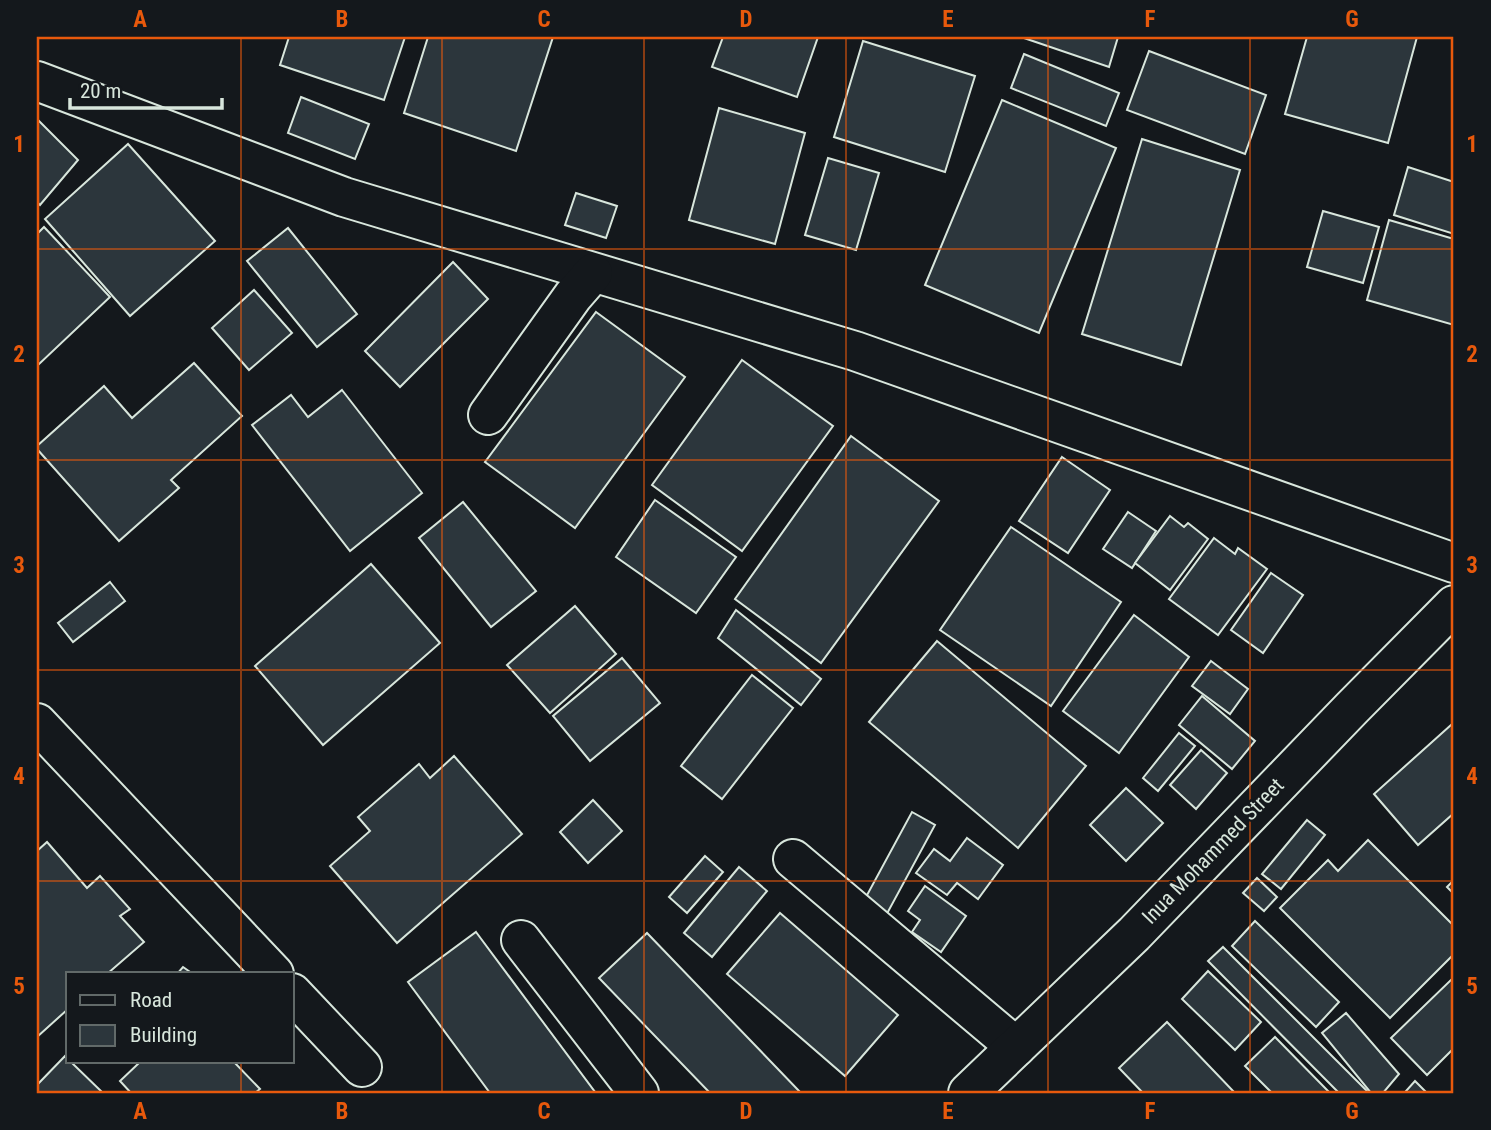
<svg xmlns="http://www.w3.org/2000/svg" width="1491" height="1130" font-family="'Roboto Condensed',sans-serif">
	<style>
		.building { fill: #2c363c; stroke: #d8e6dc; stroke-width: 2 }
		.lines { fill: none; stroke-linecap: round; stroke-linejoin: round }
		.minor-casing { stroke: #d8e6dc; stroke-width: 42 }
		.minor { stroke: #14181c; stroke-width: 38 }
		.grid { fill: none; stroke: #e8590c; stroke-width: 2; stroke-opacity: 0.55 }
		.labels { text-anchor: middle; stroke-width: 5; stroke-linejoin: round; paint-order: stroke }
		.street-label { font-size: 21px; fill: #d8e6dc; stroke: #14181c }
		.neatline { fill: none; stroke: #e8590c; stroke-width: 2.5 }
		.grid-label { font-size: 23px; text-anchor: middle; font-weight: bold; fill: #e8590c }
	</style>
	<rect width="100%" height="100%" fill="#14181c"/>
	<!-- building -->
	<g class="building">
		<path d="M289,37H405L384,100L280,65Z"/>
		<path d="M428,37H553L516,151L404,113Z"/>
		<path d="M723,37H818L797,97L712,67Z"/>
		<path d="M1021,37H1118L1109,67Z"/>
		<path d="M1307,37H1417L1388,143L1285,114Z"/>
		<path d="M863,41L975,76L945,172L834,137Z"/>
		<path d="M1149,51L1266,95L1245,154L1127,110Z"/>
		<path d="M1024,54L1119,93L1106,126L1011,88Z"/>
		<path d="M301,97L369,124L355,159L288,133Z"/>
		<path d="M1002,100L1116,148L1039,333L925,285Z"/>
		<path d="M719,108L805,133L775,244L689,220Z"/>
		<path d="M37,119L78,160L40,205L37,202Z"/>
		<path d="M1142,139L1240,170L1181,365L1082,334Z"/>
		<path d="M128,144L215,241L130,316L45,219Z"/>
		<path d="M828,158L879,173L856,250L805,235Z"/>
		<path d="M1408,167L1454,182V234L1394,215Z"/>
		<path d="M576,193L617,206L606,238L565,225Z"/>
		<path d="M1323,211L1379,227L1363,283L1307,267Z"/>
		<path d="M1389,220L1454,239V325L1367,300Z"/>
		<path d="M44,227L110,297L37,366V234Z"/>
		<path d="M288,228L357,314L317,347L247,261Z"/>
		<path d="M453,262L488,299L400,387L365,351Z"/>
		<path d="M254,290L292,333L249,370L212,328Z"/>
		<path d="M596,312L685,377L575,528L485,462Z"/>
		<path d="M742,360L833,426L742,551L652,485Z"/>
		<path d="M194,363L242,416L171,480L179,488L119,541L37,449V446L104,386L132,418Z"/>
		<path d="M342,390L422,493L350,551L252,425L291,395L308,417Z"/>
		<path d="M851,436L939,501L821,663L735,599Z"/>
		<path d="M1062,457L1110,490L1068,553L1019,521Z"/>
		<path d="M655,500L736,557L696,613L616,557Z"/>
		<path d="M463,502L536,591L491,627L419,538Z"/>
		<path d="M1128,512L1156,531L1132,568L1103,549Z"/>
		<path d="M1170,516L1184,527L1188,523L1208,539L1170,590L1135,563Z"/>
		<path d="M1011,527L1121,602L1051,706L940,630Z"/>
		<path d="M1214,538L1235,554L1238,548L1267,569L1218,635L1169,599Z"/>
		<path d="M371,564L440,643L323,745L255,666Z"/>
		<path d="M1271,573L1303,595L1263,653L1231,630Z"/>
		<path d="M110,582L125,601L73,642L58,623Z"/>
		<path d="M575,606L616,654L550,713L507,665Z"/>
		<path d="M736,610L821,679L801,705L718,638Z"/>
		<path d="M1134,615L1189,657L1119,753L1063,711Z"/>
		<path d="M937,641L1086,766L1018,848L869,722Z"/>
		<path d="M622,658L660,703L590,761L553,716Z"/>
		<path d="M1211,661L1248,689L1230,714L1192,686Z"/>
		<path d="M752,675L793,708L722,799L681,766Z"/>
		<path d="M1202,696L1255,741L1232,769L1179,725Z"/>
		<path d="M1451,725L1454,729V813L1418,845L1374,794Z"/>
		<path d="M1179,733L1195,746L1158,791L1143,778Z"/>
		<path d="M1201,750L1227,773L1196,809L1170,785Z"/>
		<path d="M454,756L522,834L397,943L330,866L370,831L358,817L419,764L430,778Z"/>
		<path d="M1126,788L1163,823L1126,861L1090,825Z"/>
		<path d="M593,800L622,831L588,863L560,832Z"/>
		<path d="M912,812L935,825L883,921L860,908Z"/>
		<path d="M1307,820L1325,835L1281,889L1262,874Z"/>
		<path d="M967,838L1003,865L978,899L957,883L947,895L916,873L934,849L950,861Z"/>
		<path d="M1368,840L1454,926V954L1390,1018L1280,908L1328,860L1338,871Z"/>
		<path d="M47,842L87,888L100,876L130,909L120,916L144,942L107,974H68V1009L37,1037V851Z"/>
		<path d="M705,856L723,872L687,913L669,897Z"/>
		<path d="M739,867L767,891L712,957L684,933Z"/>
		<path d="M1257,878L1277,897L1264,911L1243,893Z"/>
		<path d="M1454,880V894L1447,887Z"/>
		<path d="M925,886L966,916L941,952L912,932L920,920L908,911Z"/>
		<path d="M780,913L898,1015L845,1076L727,974Z"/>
		<path d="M1255,921L1339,1002L1316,1027L1232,946Z"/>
		<path d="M476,932L595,1092L593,1093H490L408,982Z"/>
		<path d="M647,933L801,1093H710L599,978Z"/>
		<path d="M1223,947L1369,1093H1339L1208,961Z"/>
		<path d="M183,967L193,974H177Z"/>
		<path d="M1208,971L1261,1022L1235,1050L1182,999Z"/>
		<path d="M1454,977V1048L1427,1075L1391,1038Z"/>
		<path d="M1346,1013L1399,1074L1383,1093H1371L1322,1033Z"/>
		<path d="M1167,1022L1235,1093H1143L1119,1068Z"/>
		<path d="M1275,1037L1330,1093H1272L1245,1066Z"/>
		<path d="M65,1056L68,1062H71L103,1093H37V1085Z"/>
		<path d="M140,1062H234L260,1089L255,1093H131L120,1081Z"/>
		<path d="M1415,1081L1427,1093H1409L1406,1091Z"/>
	</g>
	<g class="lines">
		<defs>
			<g id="minor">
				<path d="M37,81L344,197L855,351L1454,563"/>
				<path d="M488,415L573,296L593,273"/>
				<path d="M37,723L274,974"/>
				<path d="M793,859L1016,1047"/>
				<path d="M521,940L639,1093"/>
				<path d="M292,993L362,1067"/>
				<path d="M968,1093L1134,934L1352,708L1454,605"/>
			</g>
		</defs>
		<!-- minor casing -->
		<use href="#minor" class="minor-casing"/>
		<!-- minor -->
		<use href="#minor" class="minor"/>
	</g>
	<!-- grid -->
	<path class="grid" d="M241,37V974M442,37V1093M644,37V1093M846,37V1093M1048,37V1093M1250,37V1093M37,249H1454M37,460H1454M37,670H1454M37,881H1454M241,1062V1093"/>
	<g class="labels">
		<!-- street labels -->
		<g class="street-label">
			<text transform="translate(1213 851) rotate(-46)" y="7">Inua Mohammed Street</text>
		</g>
	</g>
	<!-- border -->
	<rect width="1491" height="1130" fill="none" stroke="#14181c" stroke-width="77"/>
	<!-- legend -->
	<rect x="66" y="972" width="228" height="91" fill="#14181c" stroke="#626a69" stroke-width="2"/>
	<rect x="80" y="995" width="35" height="10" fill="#14181c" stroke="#626a69" stroke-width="2"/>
	<text x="130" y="1007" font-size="21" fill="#d8e6dc">Road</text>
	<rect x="80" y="1025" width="35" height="21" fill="#2c363c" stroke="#626a69" stroke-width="2"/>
	<text x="130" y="1042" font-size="21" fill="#d8e6dc">Building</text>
	<!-- scale -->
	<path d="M70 98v10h152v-10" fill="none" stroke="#d8e6dc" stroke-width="3.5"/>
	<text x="80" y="98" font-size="21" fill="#d8e6dc" stroke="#14181c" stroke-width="5" paint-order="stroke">20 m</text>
	<rect x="38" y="38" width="1414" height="1054" class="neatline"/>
	<g class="grid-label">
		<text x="140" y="27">A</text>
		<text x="342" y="27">B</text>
		<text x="544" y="27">C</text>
		<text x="746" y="27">D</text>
		<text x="948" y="27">E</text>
		<text x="1150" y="27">F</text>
		<text x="1352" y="27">G</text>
		<text x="19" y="152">1</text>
		<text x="1472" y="152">1</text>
		<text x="19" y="362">2</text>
		<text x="1472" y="362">2</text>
		<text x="19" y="573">3</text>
		<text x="1472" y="573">3</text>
		<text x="19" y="784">4</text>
		<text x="1472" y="784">4</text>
		<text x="19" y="994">5</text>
		<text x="1472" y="994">5</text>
		<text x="140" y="1119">A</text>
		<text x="342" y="1119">B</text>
		<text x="544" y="1119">C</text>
		<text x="746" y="1119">D</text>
		<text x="948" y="1119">E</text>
		<text x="1150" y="1119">F</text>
		<text x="1352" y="1119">G</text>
	</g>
</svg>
